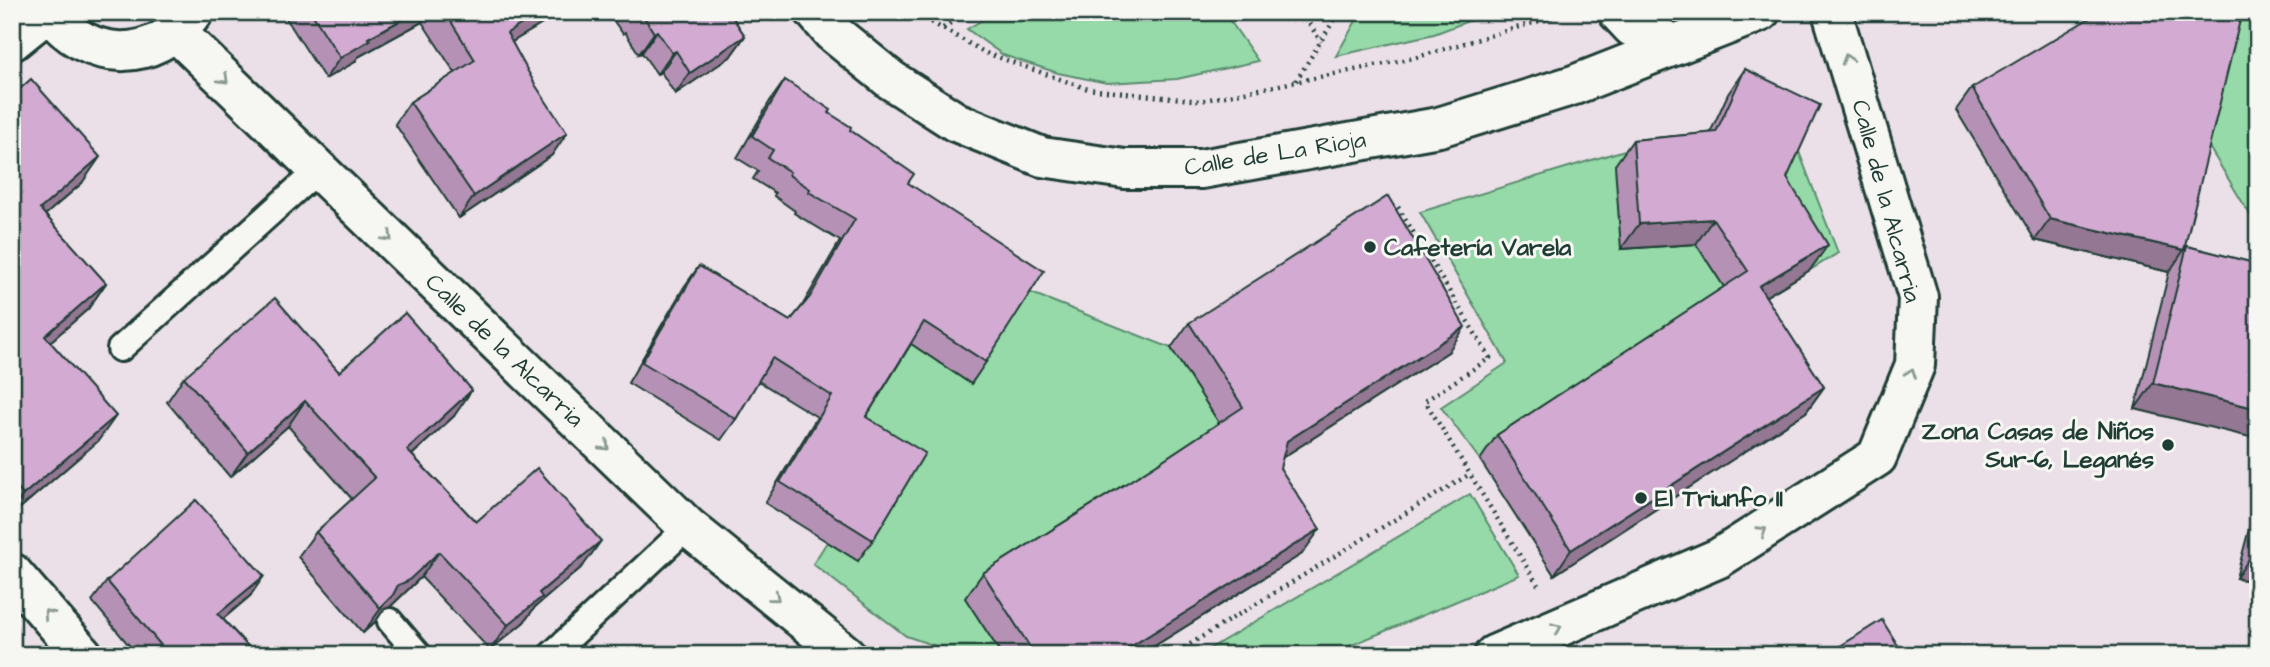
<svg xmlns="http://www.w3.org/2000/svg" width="2270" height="667" font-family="'Architects Daughter',sans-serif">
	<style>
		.green { fill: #95daa8; stroke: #5a8c6e; stroke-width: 2 }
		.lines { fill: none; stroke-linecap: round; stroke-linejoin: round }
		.lane-casing { stroke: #1f3d34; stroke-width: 30 }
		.street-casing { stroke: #1f3d34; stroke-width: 44 }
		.primary-casing { stroke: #1f3d34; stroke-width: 44 }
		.path { stroke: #1f3d34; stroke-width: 4.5; stroke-dasharray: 2 5; stroke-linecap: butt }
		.lane { stroke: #f6f6f2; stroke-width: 24 }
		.street { stroke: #f6f6f2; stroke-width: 38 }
		.primary { stroke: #f6f6f2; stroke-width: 38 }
		.wall { fill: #b592b5; stroke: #1f3d34; stroke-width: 2 }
		.shaded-wall { fill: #937793; stroke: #1f3d34; stroke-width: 2 }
		.building { fill: #d2aad2; stroke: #1f3d34; stroke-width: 2 }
		.oneway { stroke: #8a9a93 }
		.poi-dot { fill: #1f3d34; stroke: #f6f6f2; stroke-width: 2.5 }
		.labels { text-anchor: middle; stroke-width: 6; stroke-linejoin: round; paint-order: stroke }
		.street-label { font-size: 24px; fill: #1f3d34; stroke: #f6f6f2 }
		.poi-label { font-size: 24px; font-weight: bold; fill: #1f3d34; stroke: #f6f6f2; text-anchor: start }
	</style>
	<rect width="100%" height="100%" fill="#ebdfe8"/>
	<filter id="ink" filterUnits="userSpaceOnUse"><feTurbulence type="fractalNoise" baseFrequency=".0143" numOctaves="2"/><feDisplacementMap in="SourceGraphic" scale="14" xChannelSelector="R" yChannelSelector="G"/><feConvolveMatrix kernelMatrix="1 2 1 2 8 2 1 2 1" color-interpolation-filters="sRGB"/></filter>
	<g filter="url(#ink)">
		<!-- green -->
		<g class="green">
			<path d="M996,12H1224L1258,61L1177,79L1107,83L1058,73L1003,55L967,29Z"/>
			<path d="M1361,12H1492L1434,34L1336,56Z"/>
			<path d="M2232,12H2258V228L2203,137Z"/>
			<path d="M1796,144L1838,253L1810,270L1786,230L1771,163Z"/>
			<path d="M1638,146L1703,230L1731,296L1480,460L1441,407L1507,363L1420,212Z"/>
			<path d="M1029,292L1171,348L1195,386L1258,413L966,598L1002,655H962L906,636L813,564L827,542L858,561L844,449L874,361L893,372L909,344Z"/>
			<path d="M1470,494L1519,575L1328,655H1199Z"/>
		</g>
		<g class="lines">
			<defs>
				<g id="lane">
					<path d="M120,349L318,170"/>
					<path d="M390,621L419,655"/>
					<path d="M551,655L688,527"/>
				</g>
				<g id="street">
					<path d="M49,12C88,63 153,65 193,13"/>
					<path d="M815,12L832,32L891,80L956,122L1042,157L1125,169H1201L1439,127L1574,85L1760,12"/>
					<path d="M1618,12L1632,27L1675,44"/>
					<path d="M176,32L688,527L846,655"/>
					<path d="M12,41L48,12"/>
					<path d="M1494,655L1719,558L1877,457L1915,365L1918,297L1832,12"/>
				</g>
				<path id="primary" d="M12,573L83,655"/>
			</defs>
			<!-- lane casing -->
			<use href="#lane" class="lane-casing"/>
			<!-- street casing -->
			<use href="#street" class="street-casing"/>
			<!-- primary casing -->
			<use href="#primary" class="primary-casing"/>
			<!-- path -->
			<g class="path">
				<path d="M913,12L986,53L1088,89L1200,101L1414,58L1570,12"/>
				<path d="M1302,12L1321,42"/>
				<path d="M943,28L968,12"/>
				<path d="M1296,81L1339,12"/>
				<path d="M1398,207L1490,358L1425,401L1538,585"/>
				<path d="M1172,655L1470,474"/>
			</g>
			<!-- lane -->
			<use href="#lane" class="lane"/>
			<!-- street -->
			<use href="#street" class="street"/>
			<!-- primary -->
			<use href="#primary" class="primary"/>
		</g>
		<!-- wall -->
		<g class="wall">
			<path d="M282,12H562L512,42L552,155L459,218L395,124L410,102L455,73L422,22L358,57L355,62L325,79Z"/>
			<path d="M605,12H729L745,36L730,57L675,94L661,72L657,74L642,53L639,54L625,32L623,34L608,13L607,14Z"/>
			<path d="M1745,69L1787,178L1810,270L1765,297L1824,387L1806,412L1554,575L1480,460L1497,435L1724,287L1696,244L1621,249L1615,165L1633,140L1710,133L1728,94Z"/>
			<path d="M785,80L850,130L908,183L986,362L971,384L911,344L866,417L873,540L858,561L765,503L817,417L758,381L736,419L721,440L628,383L684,287L699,266L790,321L802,306L840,241L794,213L795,211L774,196L775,193L753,179L758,171L737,158L770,101Z"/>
			<path d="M1972,88L2184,250L2187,246L2258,264L2135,409L2169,272L2035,240L1956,110Z"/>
			<path d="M12,96L82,183L45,215L106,283L88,309L50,342L98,441L12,515Z"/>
			<path d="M1189,323L1448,352L1282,458L1280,468L1302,554L1140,655H1002L965,598L983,573L1157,464L1219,423L1171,348Z"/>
			<path d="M339,372L454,416L412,455L476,522L583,566L535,607L524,622L490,650L421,577L390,607L384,609L376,621L363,633L298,557L316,532L352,499L288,426L230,477L167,402L184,377Z"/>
			<path d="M2258,495V583L2236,578Z"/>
			<path d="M107,581L250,596L223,619L256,655H137L92,601Z"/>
		</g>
		<!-- shaded-wall -->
		<g class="shaded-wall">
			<path d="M416,12H429L422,22L358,57L355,62L325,79L340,58L368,38Z"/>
			<path d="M541,12H562L492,54L507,33Z"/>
			<path d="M657,31L642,53L639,54L654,33Z"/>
			<path d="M745,36L730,57L675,94L690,73Z"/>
			<path d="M676,51L661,72L657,74L672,53Z"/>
			<path d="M567,133L552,155L459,218L474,196Z"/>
			<path d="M100,157L82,183L22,235L40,209Z"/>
			<path d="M1713,219L1696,244L1621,249L1639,224Z"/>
			<path d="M2050,219L2184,250L2169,272L2035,240Z"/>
			<path d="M1828,245L1810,270L1741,311L1759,286Z"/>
			<path d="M106,283L88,309L27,362L45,336Z"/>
			<path d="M1465,327L1448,352L1269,466L1287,441Z"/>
			<path d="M2153,383L2258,409V439L2135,409Z"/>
			<path d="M1824,387L1806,412L1554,575L1571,550Z"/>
			<path d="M472,390L454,416L390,475L407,450Z"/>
			<path d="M305,401L288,426L230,477L248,452Z"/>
			<path d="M116,416L98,441L12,515V511L23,495Z"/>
			<path d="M1320,529L1302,554L1140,655H1117Z"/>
			<path d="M601,541L583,566L535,607L524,622L490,650L508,625L539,593Z"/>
			<path d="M439,552L421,577L390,607L384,609L376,621L363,633L398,585Z"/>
			<path d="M2254,552L2258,553V583L2236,578Z"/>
			<path d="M264,576L250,596L204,635L218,614Z"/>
		</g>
		<!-- building -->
		<g class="building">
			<path d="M311,12H416L368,38L370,40L340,58Z"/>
			<path d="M445,12H541L507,33L536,86L567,133L474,196L410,102L475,60Z"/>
			<path d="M641,12H729L745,36L690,73L676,51L672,53L657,31L654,33Z"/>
			<path d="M2100,12H2242L2184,250L2050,219L1972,88Z"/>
			<path d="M1745,69L1820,105L1787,178L1828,245L1759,286L1824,387L1571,550L1497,435L1748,271L1713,219L1639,224L1633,140L1716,132Z"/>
			<path d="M31,79L100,157L40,209L106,283L45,336L116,416L23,495L12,482V366L13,365L12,364V96Z"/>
			<path d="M785,80L831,110L829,113L851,127L850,130L914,174L908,183L1044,271L986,362L924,322L866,417L925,453L873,540L780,482L832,396L772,358L736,419L642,362L699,266L790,321L810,297L855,219L809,192L810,189L789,175L790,172L768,158L773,150L752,136Z"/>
			<path d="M1388,196L1465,327L1287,441L1280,468L1320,529L1117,655H1035L983,573L1157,464L1243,407L1189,323Z"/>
			<path d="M2187,246L2258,264V409L2153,383Z"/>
			<path d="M275,298L339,372L405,313L472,390L407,450L476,522L537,468L601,541L539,593L542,597L508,625L439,552L408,581L398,585L393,595L380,608L316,532L375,478L305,401L248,452L184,377Z"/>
			<path d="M196,500L264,576L218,614L256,655H169L107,581Z"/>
			<path d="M2258,538V553L2254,552Z"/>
			<path d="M1882,620L1904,655H1826Z"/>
		</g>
		<!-- one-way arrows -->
		<defs><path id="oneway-chevron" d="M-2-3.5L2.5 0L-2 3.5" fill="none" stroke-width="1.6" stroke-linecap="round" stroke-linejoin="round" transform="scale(1.75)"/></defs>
		<g class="oneway">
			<use href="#oneway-chevron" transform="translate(1847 59) rotate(-107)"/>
			<use href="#oneway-chevron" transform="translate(224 79) rotate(44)"/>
			<use href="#oneway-chevron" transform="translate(388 237) rotate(44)"/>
			<use href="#oneway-chevron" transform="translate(1911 373) rotate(-70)"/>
			<use href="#oneway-chevron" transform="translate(605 446) rotate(44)"/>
			<use href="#oneway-chevron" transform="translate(1762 531) rotate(-33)"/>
			<use href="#oneway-chevron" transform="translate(775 597) rotate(39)"/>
			<use href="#oneway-chevron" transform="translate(48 614) rotate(-131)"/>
			<use href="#oneway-chevron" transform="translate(1557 628) rotate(-23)"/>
		</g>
	</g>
	<!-- markers -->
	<g class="poi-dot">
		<circle cx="1370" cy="247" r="7"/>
		<circle cx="2168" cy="445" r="7"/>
		<circle cx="1641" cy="498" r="7"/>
	</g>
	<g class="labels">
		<!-- street labels -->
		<g class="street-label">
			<text transform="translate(1275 153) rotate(-9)" y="8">Calle de La Rioja</text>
			<text transform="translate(1887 201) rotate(75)" y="8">Calle de la Alcarria</text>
			<text transform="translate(505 350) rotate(44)" y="8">Calle de la Alcarria</text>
		</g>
		<!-- poi labels -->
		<g class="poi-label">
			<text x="1384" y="255">Cafetería Varela</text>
			<text x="2154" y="439" text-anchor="end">Zona Casas de Niños<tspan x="2154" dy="28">Sur-6, Leganés</tspan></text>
			<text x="1655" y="506">El Triunfo II</text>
		</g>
	</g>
	<!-- margin -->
	<rect width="2270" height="667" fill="none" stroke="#f6f6f2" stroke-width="42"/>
	<rect x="21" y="21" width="2228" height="625" fill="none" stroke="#1f3d34" stroke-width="2.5" filter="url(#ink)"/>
</svg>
